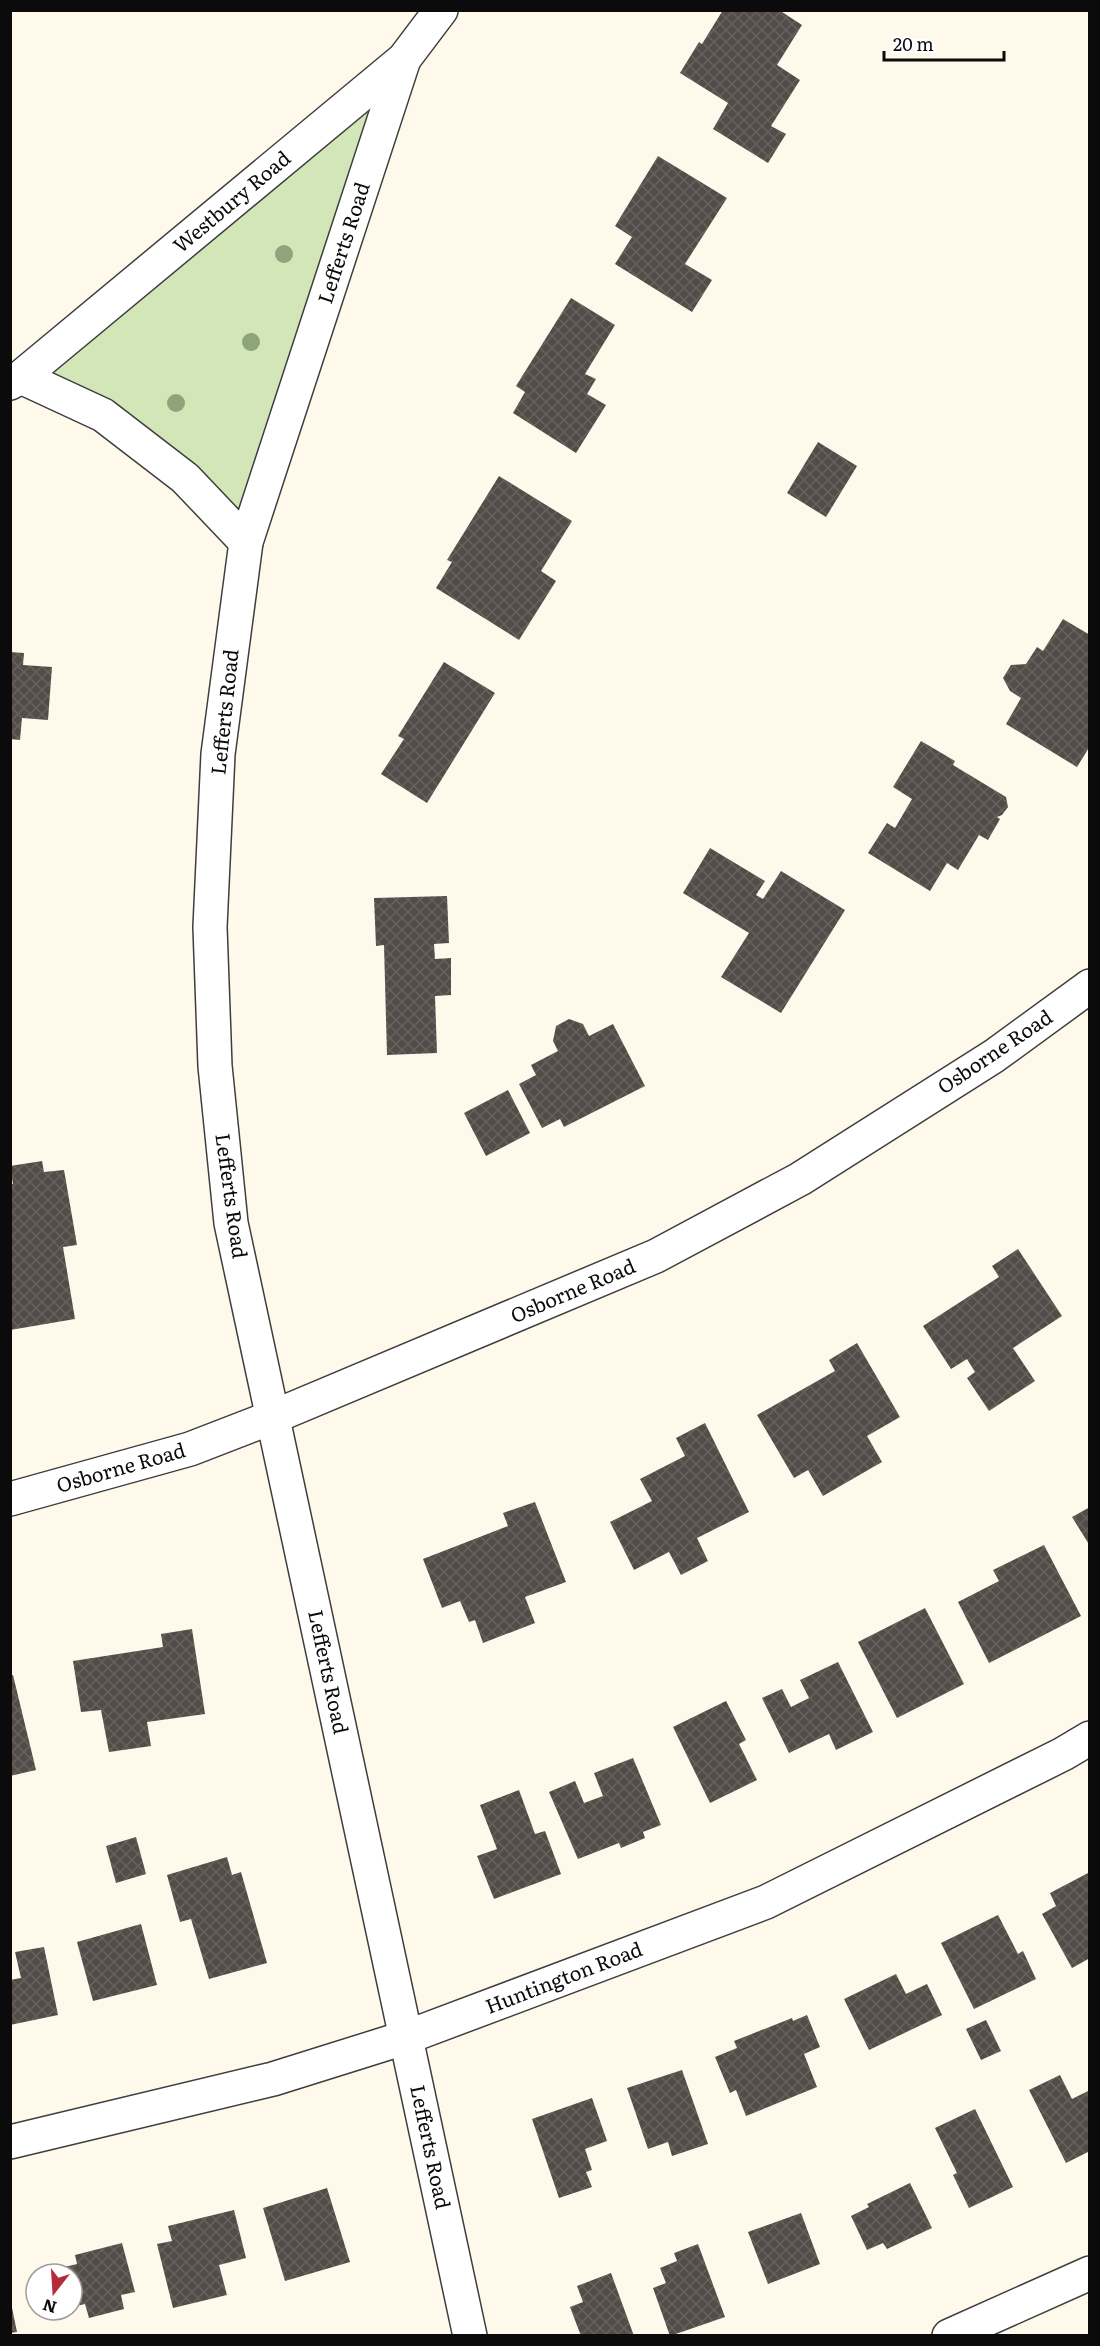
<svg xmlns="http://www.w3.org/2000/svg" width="1100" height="2346" font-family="Literata,serif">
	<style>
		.grass { fill: #d3e6b7 }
		.building { fill: url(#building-cross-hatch) }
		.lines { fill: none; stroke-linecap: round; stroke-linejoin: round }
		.minor-casing { stroke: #3e3e3e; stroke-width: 36 }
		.minor { stroke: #fff; stroke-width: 33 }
		.tree { fill: #8ea47b }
		.labels { text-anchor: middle; stroke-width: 6; stroke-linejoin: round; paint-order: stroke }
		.street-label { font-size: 20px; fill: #0b0b0b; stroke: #fff }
	</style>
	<defs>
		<pattern id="building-cross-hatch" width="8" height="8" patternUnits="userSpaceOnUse" patternTransform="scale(1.5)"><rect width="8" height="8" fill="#544c48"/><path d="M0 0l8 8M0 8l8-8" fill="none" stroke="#68615e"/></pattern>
	</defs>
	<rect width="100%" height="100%" fill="#fef9eb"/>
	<!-- grass -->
	<path class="grass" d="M398,69L246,542L185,478L21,377Z"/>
	<!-- building -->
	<g class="building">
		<path d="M723,10H779L802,25L777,65L800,80L771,126L786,134L768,163L713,129L728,103L680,73L699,42L702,44Z"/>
		<path d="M658,156L727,198L685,264L712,280L692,312L615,264L632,237L615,226Z"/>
		<path d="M571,298L615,325L585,374L596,379L587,394L606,405L576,453L513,413L525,392L516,386Z"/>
		<path d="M818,442L857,466L826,517L787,493Z"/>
		<path d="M499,476L572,521L541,571L556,581L519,640L436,588L452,562L447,560Z"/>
		<path d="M1063,619L1090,635V746L1077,767L1006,724L1021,698L1010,691L1003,678L1011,665L1026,664L1037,647L1043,651Z"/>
		<path d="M10,652L24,653L23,665L52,667L48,720L22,718L20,740L10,739Z"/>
		<path d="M444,662L495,693L427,803L381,774L404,739L398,736Z"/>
		<path d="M921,741L955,761L953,765L1006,797L1008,807L1002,815L997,817L1000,819L988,840L979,835L958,870L947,863L930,891L868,853L887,823L895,828L912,799L893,787Z"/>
		<path d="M710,848L765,881L756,895L763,899L781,871L845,910L781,1013L721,977L749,933L683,893Z"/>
		<path d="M447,896L449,943L434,944L435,959L451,958V995L435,996L437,1053L387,1055L384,945L376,946L374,898Z"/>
		<path d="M569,1019L583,1024L589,1036L613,1024L645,1086L564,1127L560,1119L542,1128L519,1084L536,1075L531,1065L558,1051L553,1041L556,1026Z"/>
		<path d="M508,1090L530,1133L486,1156L464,1113Z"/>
		<path d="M42,1161L44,1172L64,1170L77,1245L63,1247L75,1319L10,1330V1185L13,1184L10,1166Z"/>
		<path d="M1018,1249L1062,1316L1013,1348L1035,1381L989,1411L967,1378L975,1372L967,1359L951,1369L923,1326L999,1277L992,1266Z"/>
		<path d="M857,1343L900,1417L867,1436L882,1462L823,1496L808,1470L794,1478L757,1415L835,1371L829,1360Z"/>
		<path d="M705,1423L749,1512L697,1538L708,1561L681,1575L669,1552L634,1570L610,1522L652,1501L640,1479L685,1456L676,1438Z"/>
		<path d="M535,1502L566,1582L525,1597L535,1623L483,1643L475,1620L469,1622L460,1601L442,1608L423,1559L508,1526L503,1513Z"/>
		<path d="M1090,1507V1546L1072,1517Z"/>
		<path d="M1044,1545L1081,1616L989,1663L958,1602L999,1581L993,1570Z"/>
		<path d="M925,1608L964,1684L897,1718L858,1642Z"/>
		<path d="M192,1629L205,1714L147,1722L151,1746L109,1752L101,1710L81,1712L73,1661L163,1647L161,1634Z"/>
		<path d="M838,1662L873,1732L836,1750L829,1734L789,1753L762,1698L782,1689L791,1707L809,1698L800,1680Z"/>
		<path d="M13,1675L36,1770L10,1776V1676Z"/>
		<path d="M726,1701L746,1740L739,1744L757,1780L710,1803L673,1727Z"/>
		<path d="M633,1758L661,1825L643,1832L645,1838L621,1848L619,1843L578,1859L549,1792L575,1781L584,1803L603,1796L594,1773Z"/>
		<path d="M519,1790L535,1834L545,1831L561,1874L494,1899L477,1856L497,1849L480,1805Z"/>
		<path d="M136,1837L146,1874L116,1883L106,1846Z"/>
		<path d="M227,1857L232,1875L241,1872L267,1963L209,1979L191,1919L180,1922L167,1875Z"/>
		<path d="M1090,1872V1958L1072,1968L1042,1914L1056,1906L1050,1893Z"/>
		<path d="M998,1915L1018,1954L1023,1951L1036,1979L974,2009L941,1943Z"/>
		<path d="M141,1924L157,1985L93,2001L77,1942Z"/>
		<path d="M44,1947L58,2015L10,2025V1980L21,1978L15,1952Z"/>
		<path d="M896,1974L906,1994L927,1984L942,2015L869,2050L844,1999Z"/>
		<path d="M807,2015L820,2047L804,2054L817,2087L746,2116L736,2090L730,2093L715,2057L737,2048L734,2041L792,2018L793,2021Z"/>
		<path d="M986,2020L1001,2051L981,2060L966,2029Z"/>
		<path d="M682,2070L708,2144L672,2156L668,2142L648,2149L627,2088Z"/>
		<path d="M1060,2075L1072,2099L1090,2090V2151L1066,2163L1029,2090Z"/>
		<path d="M592,2098L607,2141L585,2149L592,2170L586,2172L592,2187L559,2198L532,2119Z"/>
		<path d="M975,2109L1013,2187L969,2208L953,2175L957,2173L935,2128Z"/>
		<path d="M910,2183L932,2228L887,2249L883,2243L867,2250L851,2216L869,2207L867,2204Z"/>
		<path d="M327,2188L350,2262L285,2281L263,2208Z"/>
		<path d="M234,2210L246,2258L219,2265L227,2295L173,2308L157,2244L172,2241L168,2226Z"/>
		<path d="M801,2213L820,2264L768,2284L748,2232Z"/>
		<path d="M122,2243L135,2292L121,2295L124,2309L89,2318L85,2304L72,2307V2274H61L60,2268L77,2264L75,2255Z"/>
		<path d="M698,2244L725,2317L670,2336L653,2288L666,2283L660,2268L677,2261L674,2253Z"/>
		<path d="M611,2273L634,2336H581L570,2307L583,2302L577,2286Z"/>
		<path d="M10,2298L17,2332L10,2333Z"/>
	</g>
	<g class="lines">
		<defs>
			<g id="minor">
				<path d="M404,59L246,542L218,754L210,927L215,1066L231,1223L470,2336"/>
				<path d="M21,377L103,415L185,478L246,542"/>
				<path d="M10,383L21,377L404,59L441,10"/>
				<path d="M10,1499L190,1449L273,1417L656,1256L800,1179L994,1056L1090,986"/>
				<path d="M10,2142L273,2079L407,2037L766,1902L1063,1754L1090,1738"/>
				<path d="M949,2336L1090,2273"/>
			</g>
		</defs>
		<!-- minor casing -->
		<use href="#minor" class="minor-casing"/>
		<!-- minor -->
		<use href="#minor" class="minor"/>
	</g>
	<!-- trees -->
	<g class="tree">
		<circle cx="284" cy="254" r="9"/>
		<circle cx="251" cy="342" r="9"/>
		<circle cx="176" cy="403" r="9"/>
	</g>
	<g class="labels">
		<!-- street labels -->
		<g class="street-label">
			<text transform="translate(232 202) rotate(-40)" y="7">Westbury Road</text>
			<text transform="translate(344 243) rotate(-72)" y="7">Lefferts Road</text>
			<text transform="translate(225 712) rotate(-84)" y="7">Lefferts Road</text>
			<text transform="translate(995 1052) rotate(-34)" y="7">Osborne Road</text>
			<text transform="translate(231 1196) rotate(82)" y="7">Lefferts Road</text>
			<text transform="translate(573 1291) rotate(-23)" y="7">Osborne Road</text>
			<text transform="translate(121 1468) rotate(-16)" y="7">Osborne Road</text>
			<text transform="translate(328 1672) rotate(78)" y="7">Lefferts Road</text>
			<text transform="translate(564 1978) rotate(-21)" y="7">Huntington Road</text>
			<text transform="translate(430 2147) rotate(78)" y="7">Lefferts Road</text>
		</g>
	</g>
	<!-- border -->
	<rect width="1100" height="2346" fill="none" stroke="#0b0b0b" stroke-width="24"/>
	<!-- north arrow -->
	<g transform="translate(54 2292) rotate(197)"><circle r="28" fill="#ffffff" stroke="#9d9d9d" stroke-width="1.5"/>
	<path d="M0-4.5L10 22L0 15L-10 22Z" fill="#b42b3c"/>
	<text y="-9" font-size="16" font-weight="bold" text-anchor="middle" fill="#0b0b0b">N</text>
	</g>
	<!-- scale -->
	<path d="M884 51v9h120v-9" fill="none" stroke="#0b0b0b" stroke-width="3"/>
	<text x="893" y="51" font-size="18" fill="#0b0b0b" stroke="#ffffff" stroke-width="4.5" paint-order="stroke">20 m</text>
</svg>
